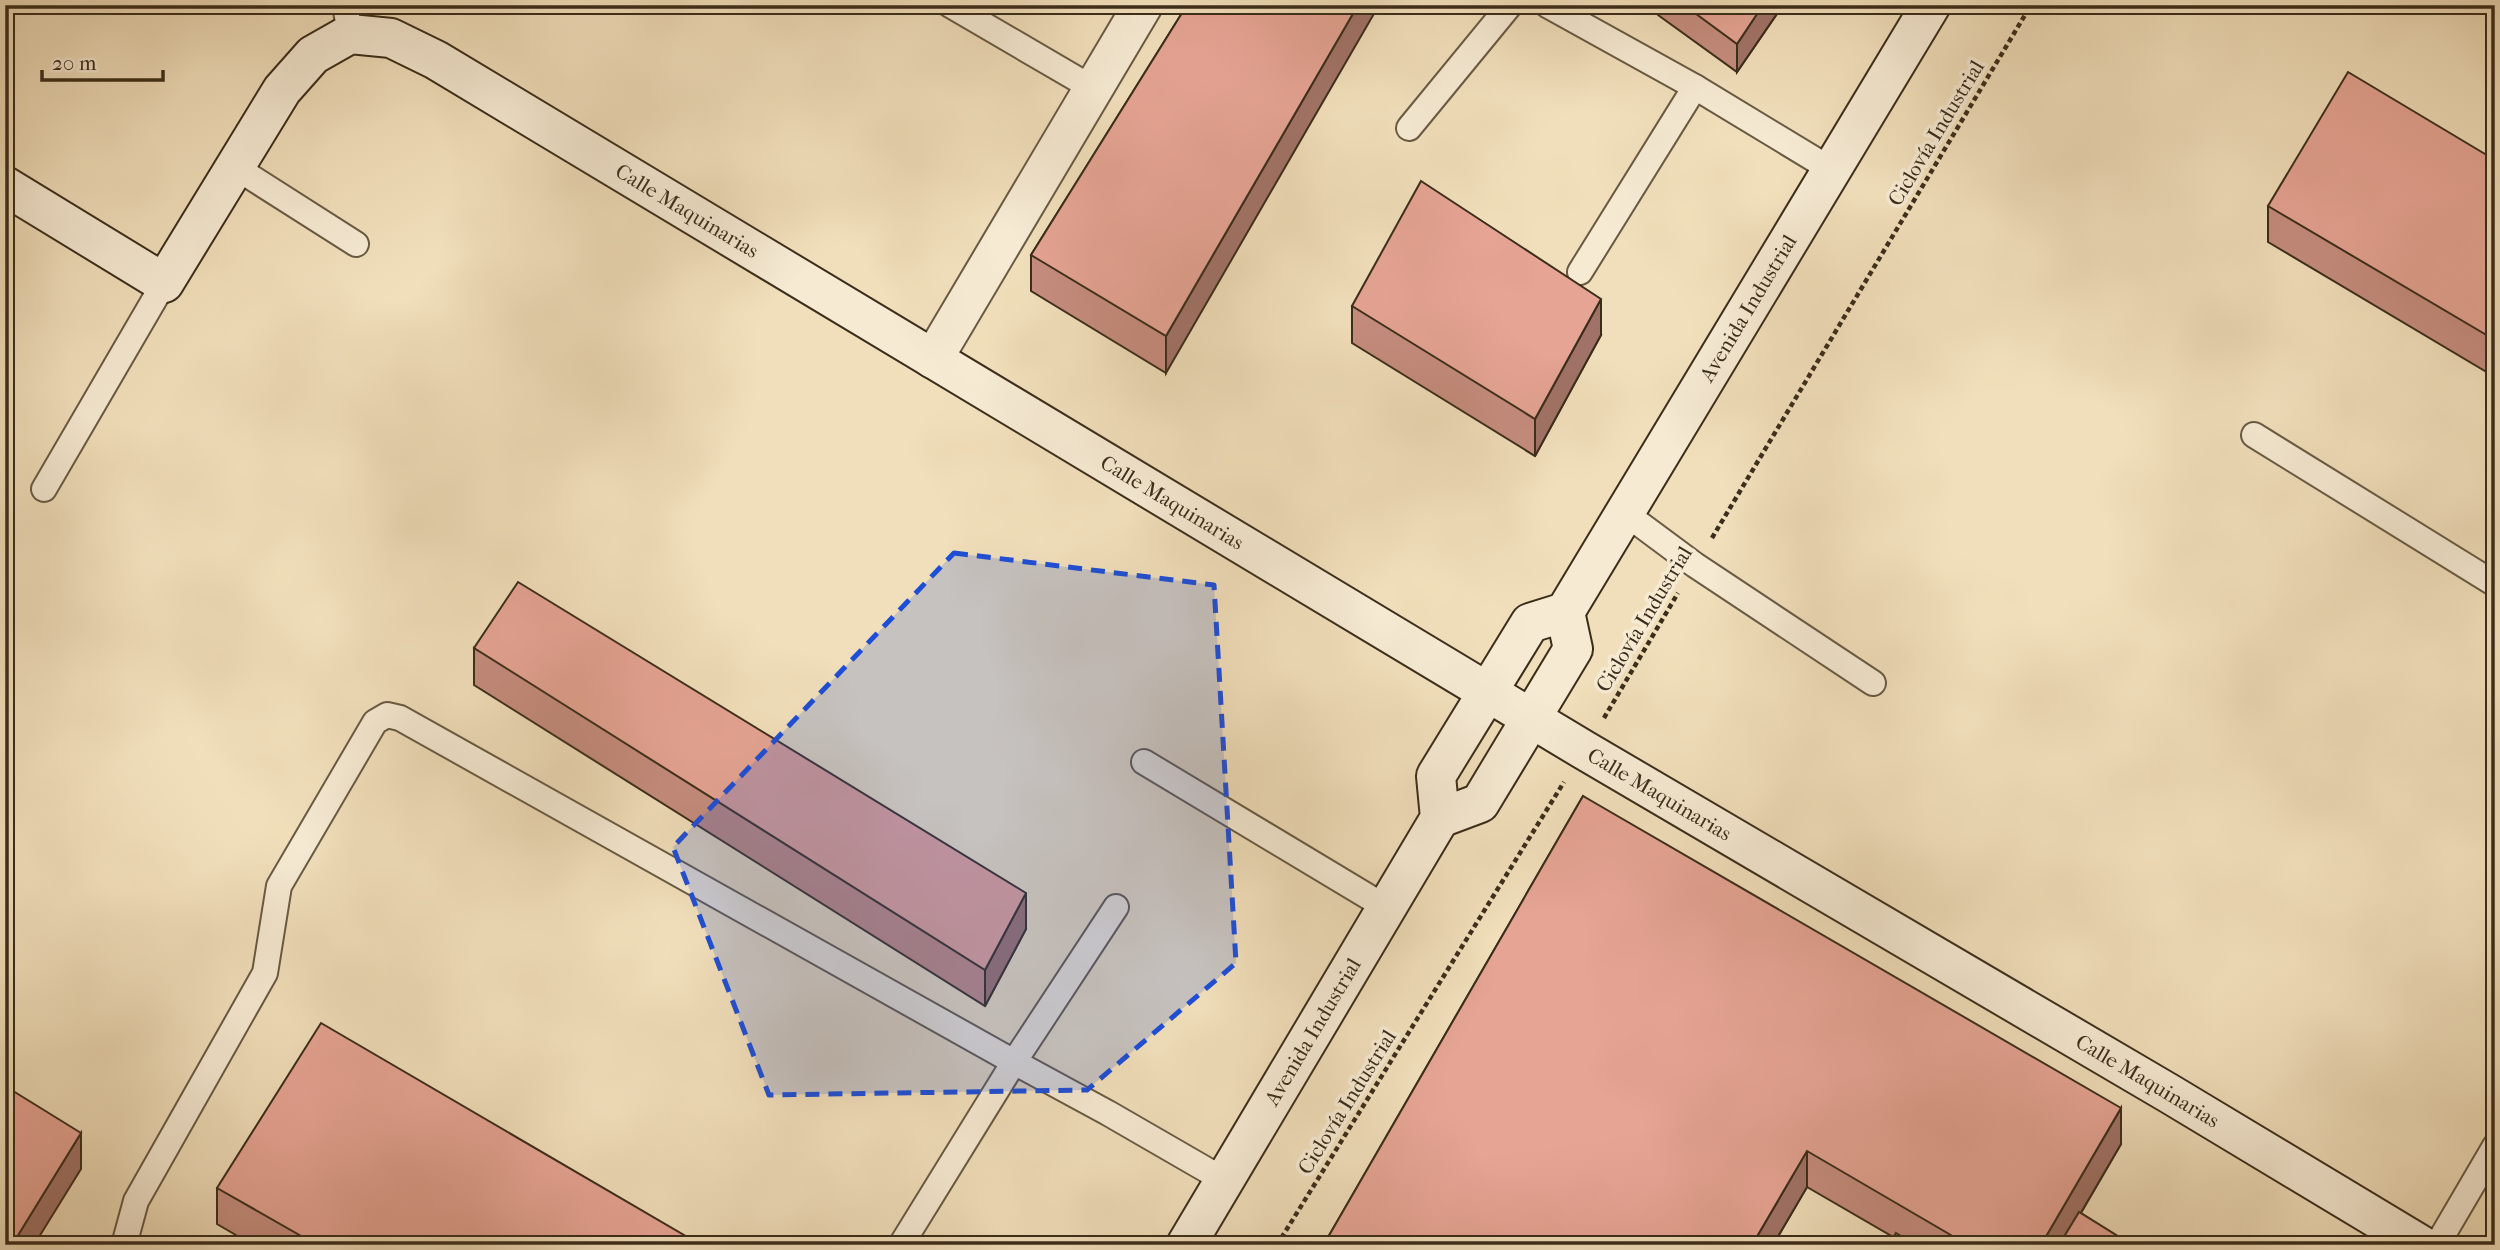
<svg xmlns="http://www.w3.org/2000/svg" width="2500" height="1250" font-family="'IM FELL French Canon',serif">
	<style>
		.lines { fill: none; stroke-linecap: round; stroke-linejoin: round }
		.lane-casing { stroke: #685a43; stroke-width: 28 }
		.street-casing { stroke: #685a43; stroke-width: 42 }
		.secondary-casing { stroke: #3b2d1b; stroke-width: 42 }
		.path { stroke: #3b2d1b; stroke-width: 4.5; stroke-dasharray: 5 3.5; stroke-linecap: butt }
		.lane { stroke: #f6ead3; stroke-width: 24 }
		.street { stroke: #f6ead3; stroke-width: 38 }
		.secondary { stroke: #f6ead3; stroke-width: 38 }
		.wall { fill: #c68d7f; stroke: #3b2d1b; stroke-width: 2 }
		.shaded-wall { fill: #a17368; stroke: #3b2d1b; stroke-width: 2 }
		.building { fill: #e6a494; stroke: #3b2d1b; stroke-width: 2 }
		.marked { fill: #1d4ed8; fill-opacity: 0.2; stroke: #1d4ed8; stroke-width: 5; stroke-dasharray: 14 9; stroke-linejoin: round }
		.labels { text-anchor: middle; stroke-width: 7; stroke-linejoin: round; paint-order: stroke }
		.street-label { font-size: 21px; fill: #3b2d1b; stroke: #f6ead3 }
	</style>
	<rect width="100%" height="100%" fill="#f1dfbb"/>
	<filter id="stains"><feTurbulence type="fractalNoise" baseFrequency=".00286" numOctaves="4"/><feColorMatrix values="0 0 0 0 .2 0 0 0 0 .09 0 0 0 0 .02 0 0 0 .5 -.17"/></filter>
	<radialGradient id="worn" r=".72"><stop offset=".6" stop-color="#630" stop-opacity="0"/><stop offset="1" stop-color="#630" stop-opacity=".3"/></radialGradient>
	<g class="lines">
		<defs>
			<g id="lane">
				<path d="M345,5L350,34"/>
				<path d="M950,5L1094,89"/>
				<path d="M1547,5L1695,87L1832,170"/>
				<path d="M1409,128L1510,5"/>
				<path d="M235,167L356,244"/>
				<path d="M1580,272L1695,87"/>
				<path d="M2254,435L2495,584"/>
				<path d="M44,489L164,283"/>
				<path d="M1625,513L1695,565L1873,683"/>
				<path d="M1144,762L1387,908"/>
				<path d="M124,1245L136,1201L265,973L279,886L375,722L387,715L400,718L1014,1062L1108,1113L1224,1180"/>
				<path d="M901,1245L1014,1062L1116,907"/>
				<path d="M2437,1245L2495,1146"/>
			</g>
			<path id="street" d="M933,359L1143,5"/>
			<g id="secondary">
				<path id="s1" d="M5,186L164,283L282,90L313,55L350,34L391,38L436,60L1584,750L2170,1094L2421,1245"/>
				<path d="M1440,818L1480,803L1573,649L1565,612"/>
				<path id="s2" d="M1186,1245L1440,818L1436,776L1530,623L1565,612L1931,5"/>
			</g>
		</defs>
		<!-- lane casing -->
		<use href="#lane" class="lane-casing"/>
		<!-- street casing -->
		<use href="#street" class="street-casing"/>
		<!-- secondary casing -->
		<use href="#secondary" class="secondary-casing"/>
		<!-- path -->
		<g class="path">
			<path d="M1712,538L2031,5"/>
			<path d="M1604,718L1678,593"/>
			<path d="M1277,1245L1564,782"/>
		</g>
		<!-- lane -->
		<use href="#lane" class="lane"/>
		<!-- street -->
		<use href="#street" class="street"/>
		<!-- secondary -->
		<use href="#secondary" class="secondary"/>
	</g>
	<!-- wall -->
	<g class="wall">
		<path d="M1187,5L1166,373L1031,291V255Z"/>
		<path d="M1658,5H1783L1737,72L1658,15Z"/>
		<path d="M2495,160V377L2268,242V206Z"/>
		<path d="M1352,306L1601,335L1535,456L1352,343Z"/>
		<path d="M474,648L1026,929L985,1006L474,685Z"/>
		<path d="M1583,796L2121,1144L2081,1213L2132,1245H1889L1893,1237L1807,1187L1773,1245H1327V1239Z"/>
		<path d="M217,1188L701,1245H253L217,1224Z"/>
	</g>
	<!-- shaded-wall -->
	<g class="shaded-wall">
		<path d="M1358,5H1379L1166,373V336Z"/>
		<path d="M1763,5H1783L1737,72V44Z"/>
		<path d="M1601,299V335L1535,456V419Z"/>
		<path d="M1026,893V929L985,1006V970Z"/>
		<path d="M2121,1108V1144L2062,1245H2041Z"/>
		<path d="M81,1133V1169L34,1245H12Z"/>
		<path d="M1807,1151V1187L1773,1245H1752Z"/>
	</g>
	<!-- building -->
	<g class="building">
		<path d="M1187,5H1358L1166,336L1031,255Z"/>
		<path d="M1684,5H1763L1737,44Z"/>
		<path d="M2348,72L2495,160V340L2268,206Z"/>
		<path d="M1421,181L1601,299L1535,419L1352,306Z"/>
		<path d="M518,582L1026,893L985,970L474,648Z"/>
		<path d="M1583,796L2121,1108L2041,1245H1968L1807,1151L1752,1245H1337L1327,1239Z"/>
		<path d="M321,1023L701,1245H317L217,1188Z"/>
		<path d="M5,1086L81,1133L12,1245H5Z"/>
		<path d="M2079,1212L2132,1245H2059Z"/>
		<path d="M1896,1233L1916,1245H1889Z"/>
	</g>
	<!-- marked area -->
	<path class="marked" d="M954,553L1214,585L1236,963L1087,1090L769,1095L673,847Z"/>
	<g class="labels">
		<!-- street labels -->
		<g class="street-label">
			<text transform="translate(1936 133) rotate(-59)" y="7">Ciclovía Industrial</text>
			<text dy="7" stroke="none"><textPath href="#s1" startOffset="886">Calle Maquinarias</textPath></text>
			<text dy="7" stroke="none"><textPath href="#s2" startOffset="1110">Avenida Industrial</textPath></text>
			<text dy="7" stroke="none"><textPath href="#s1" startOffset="1452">Calle Maquinarias</textPath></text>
			<text transform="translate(1644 619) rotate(-59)" y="7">Ciclovía Industrial</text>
			<text dy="7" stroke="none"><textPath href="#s1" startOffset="2020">Calle Maquinarias</textPath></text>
			<text dy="7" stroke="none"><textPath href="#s2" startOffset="248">Avenida Industrial</textPath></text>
			<text dy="7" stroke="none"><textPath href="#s1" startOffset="2586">Calle Maquinarias</textPath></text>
			<text transform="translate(1347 1102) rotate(-58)" y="7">Ciclovía Industrial</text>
		</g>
	</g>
	<!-- margin -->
	<rect width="2500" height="1250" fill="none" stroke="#f1dfbb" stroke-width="28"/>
	<rect x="7" y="7" width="2486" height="1236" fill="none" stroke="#3b2d1b" stroke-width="3.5"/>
	<rect x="14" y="14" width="2472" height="1222" fill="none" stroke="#3b2d1b" stroke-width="2"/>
	<!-- scale -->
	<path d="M42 70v10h121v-10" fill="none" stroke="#3b2d1b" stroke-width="3.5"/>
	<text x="52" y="70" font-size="21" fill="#3b2d1b" stroke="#f6ead3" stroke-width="5" paint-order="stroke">20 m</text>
	<rect width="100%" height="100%" filter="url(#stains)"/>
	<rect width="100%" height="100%" fill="url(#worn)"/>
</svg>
